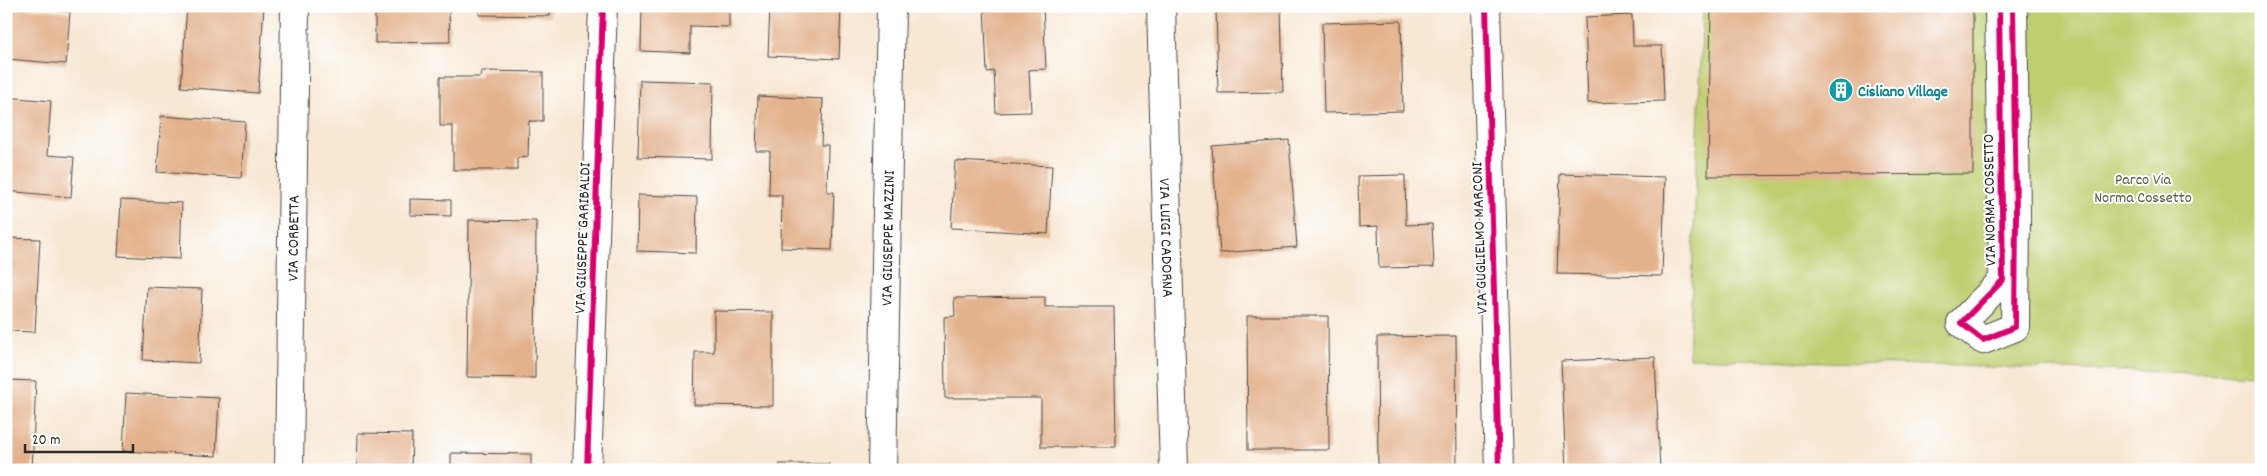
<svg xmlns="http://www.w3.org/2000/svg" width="2267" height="476" font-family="Dekko,sans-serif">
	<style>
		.green { fill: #bfce70; stroke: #757c4e }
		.building { fill: #e3b28d }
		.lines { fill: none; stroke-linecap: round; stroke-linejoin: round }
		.minor-casing { stroke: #4a4744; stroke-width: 30 }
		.minor { stroke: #fff; stroke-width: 28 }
		.cycleway-casing { stroke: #fff; stroke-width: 9 }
		.cycleway { stroke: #d6006c; stroke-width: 6 }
		.labels { text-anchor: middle; stroke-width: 4; stroke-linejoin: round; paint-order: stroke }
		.culture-label { font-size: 16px; font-weight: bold; fill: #0d838f; stroke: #fff; text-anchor: start }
		.park-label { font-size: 16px; fill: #575c40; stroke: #fff }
		.street-label { font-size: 16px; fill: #2b2b2b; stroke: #fff }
	</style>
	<rect width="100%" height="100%" fill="#fff"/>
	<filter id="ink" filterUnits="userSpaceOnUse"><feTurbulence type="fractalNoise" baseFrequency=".02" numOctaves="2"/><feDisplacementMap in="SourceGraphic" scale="10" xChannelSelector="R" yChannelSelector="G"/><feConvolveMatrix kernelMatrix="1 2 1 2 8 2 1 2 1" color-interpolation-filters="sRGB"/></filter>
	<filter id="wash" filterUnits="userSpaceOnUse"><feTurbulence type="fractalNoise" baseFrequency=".0096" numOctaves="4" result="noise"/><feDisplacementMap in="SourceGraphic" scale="20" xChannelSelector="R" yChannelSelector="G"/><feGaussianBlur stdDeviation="1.12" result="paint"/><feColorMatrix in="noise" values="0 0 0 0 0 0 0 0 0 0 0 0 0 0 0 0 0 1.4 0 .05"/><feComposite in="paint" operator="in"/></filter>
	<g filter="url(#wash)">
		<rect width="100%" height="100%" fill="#f7e7d3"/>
		<!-- green -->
		<path class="green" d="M1703,6H2261V375L1689,358Z"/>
		<g id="blocks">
			<!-- building -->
			<g class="building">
				<path d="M6,6L70,12L66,64L6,59Z"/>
				<path d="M187,6H264L258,93L181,87Z"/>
				<path d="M375,6H449L450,42L375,43Z"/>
				<path d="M479,6H550V16L479,15Z"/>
				<path d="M642,6H729V27L690,26V53L641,51Z"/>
				<path d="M770,6H841L839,59L768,56Z"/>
				<path d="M984,6H1043L1046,69L1029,70L1031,112L996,113L994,71L987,72Z"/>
				<path d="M1216,6H1281L1283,92L1218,93Z"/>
				<path d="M1711,6H1973V174L1708,176Z"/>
				<path d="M1632,15L1633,46H1662L1664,101L1588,103L1585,17Z"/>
				<path d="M1401,21L1403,111L1324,113L1322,23Z"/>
				<path d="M481,71L543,72V121H529L528,157L517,158V170H453V126H440V77H480Z"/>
				<path d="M640,80L713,82L712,159L638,157Z"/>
				<path d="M758,96L823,99L821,145H828L827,192H834L832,250L781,248L782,195H769L770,151H756Z"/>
				<path d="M6,97L51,101L47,155L74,157L71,197L6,191Z"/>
				<path d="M161,116L245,122L241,178L157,172Z"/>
				<path d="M1289,140L1297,247L1220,253L1212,146Z"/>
				<path d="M955,161L1052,166L1048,234L951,228Z"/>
				<path d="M1560,174L1665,177L1662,276L1557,274Z"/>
				<path d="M1405,175L1406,225L1432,224L1434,267L1379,268L1378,226L1359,227L1358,176Z"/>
				<path d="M638,195L697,197L696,253L637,251Z"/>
				<path d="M410,199L451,200V216L410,215Z"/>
				<path d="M121,200L182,203L180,259L118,256Z"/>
				<path d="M469,220L536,221L535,378L467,377Z"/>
				<path d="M6,238L40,239L35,332L6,331Z"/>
				<path d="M147,287L202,289L199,363L143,360Z"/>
				<path d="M1045,297V307H1114L1116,447H1041V398H945L944,317L955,316L954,298Z"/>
				<path d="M714,311L773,312V406L694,405L695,352H714Z"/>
				<path d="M1247,316H1328L1329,450H1248Z"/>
				<path d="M1456,336L1457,470H1378L1377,337Z"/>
				<path d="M1655,357L1660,470H1566L1561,361Z"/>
				<path d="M6,380L36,381L32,470H6Z"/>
				<path d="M126,393L219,398L216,456L123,451Z"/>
				<path d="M358,433L412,434L411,470H357Z"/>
				<path d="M451,453L531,454V470H451Z"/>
				<rect x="780" y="464" width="49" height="6"/>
			</g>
		</g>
	</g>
	<g filter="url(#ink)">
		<use href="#blocks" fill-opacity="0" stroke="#4a4744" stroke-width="1"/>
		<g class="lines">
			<defs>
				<g id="minor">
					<path id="s1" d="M1161,6L1174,470"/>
					<path d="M1486,6L1499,470"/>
					<path d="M1999,6L2003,280L1961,323L1983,340L2015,327L2016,215L2013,6"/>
					<path id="s2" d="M289,470L295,6"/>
					<path d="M587,470L603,6"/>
					<path id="s3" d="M882,470L891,6"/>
				</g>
			</defs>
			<!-- minor casing -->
			<use href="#minor" class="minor-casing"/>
			<!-- minor -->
			<use href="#minor" class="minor"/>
			<defs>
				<g id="cycleway">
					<path d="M1486,6L1499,470"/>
					<path d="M1999,6L2003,280L1961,323L1983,340L2015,327L2016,215L2013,6"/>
					<path d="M587,470L603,6"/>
				</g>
			</defs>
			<!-- cycleway casing -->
			<use href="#cycleway" class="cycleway-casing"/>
			<!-- cycleway -->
			<use href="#cycleway" class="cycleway"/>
		</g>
	</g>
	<!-- icons -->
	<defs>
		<symbol id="building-disc" viewBox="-11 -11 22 22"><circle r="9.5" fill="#0f9aa8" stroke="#fff"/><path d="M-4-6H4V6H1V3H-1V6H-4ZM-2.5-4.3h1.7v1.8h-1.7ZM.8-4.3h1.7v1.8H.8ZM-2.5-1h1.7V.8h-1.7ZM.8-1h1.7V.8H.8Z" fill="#fff"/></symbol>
	</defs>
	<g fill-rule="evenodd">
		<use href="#building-disc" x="1827" y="76" width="28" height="28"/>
	</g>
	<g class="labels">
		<!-- culture labels -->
		<g class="culture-label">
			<text x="1858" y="96">Cisliano Village</text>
		</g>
		<!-- park labels -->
		<g class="park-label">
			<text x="2143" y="184">Parco Via<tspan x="2143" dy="18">Norma Cossetto</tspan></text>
		</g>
		<!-- street labels -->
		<g class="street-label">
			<text transform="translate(1988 200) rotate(-91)" y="6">VIA NORMA COSSETTO</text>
			<text dy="6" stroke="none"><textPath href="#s2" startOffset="232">VIA CORBETTA</textPath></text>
			<text transform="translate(581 238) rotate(-88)" y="6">VIA GIUSEPPE GARIBALDI</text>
			<text dy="6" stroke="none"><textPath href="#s3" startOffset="232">VIA GIUSEPPE MAZZINI</textPath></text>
			<text dy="6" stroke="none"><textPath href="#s1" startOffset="232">VIA LUIGI CADORNA</textPath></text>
			<text transform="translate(1478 238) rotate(-92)" y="6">VIA GUGLIELMO MARCONI</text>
		</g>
	</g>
	<!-- margin -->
	<rect width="2267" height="476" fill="none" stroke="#fff" stroke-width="25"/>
	<!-- scale -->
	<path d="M25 444v8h108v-8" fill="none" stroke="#2b2b2b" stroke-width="2.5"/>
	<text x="32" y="444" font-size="15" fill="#2b2b2b" stroke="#ffffff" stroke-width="4" paint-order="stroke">20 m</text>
</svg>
